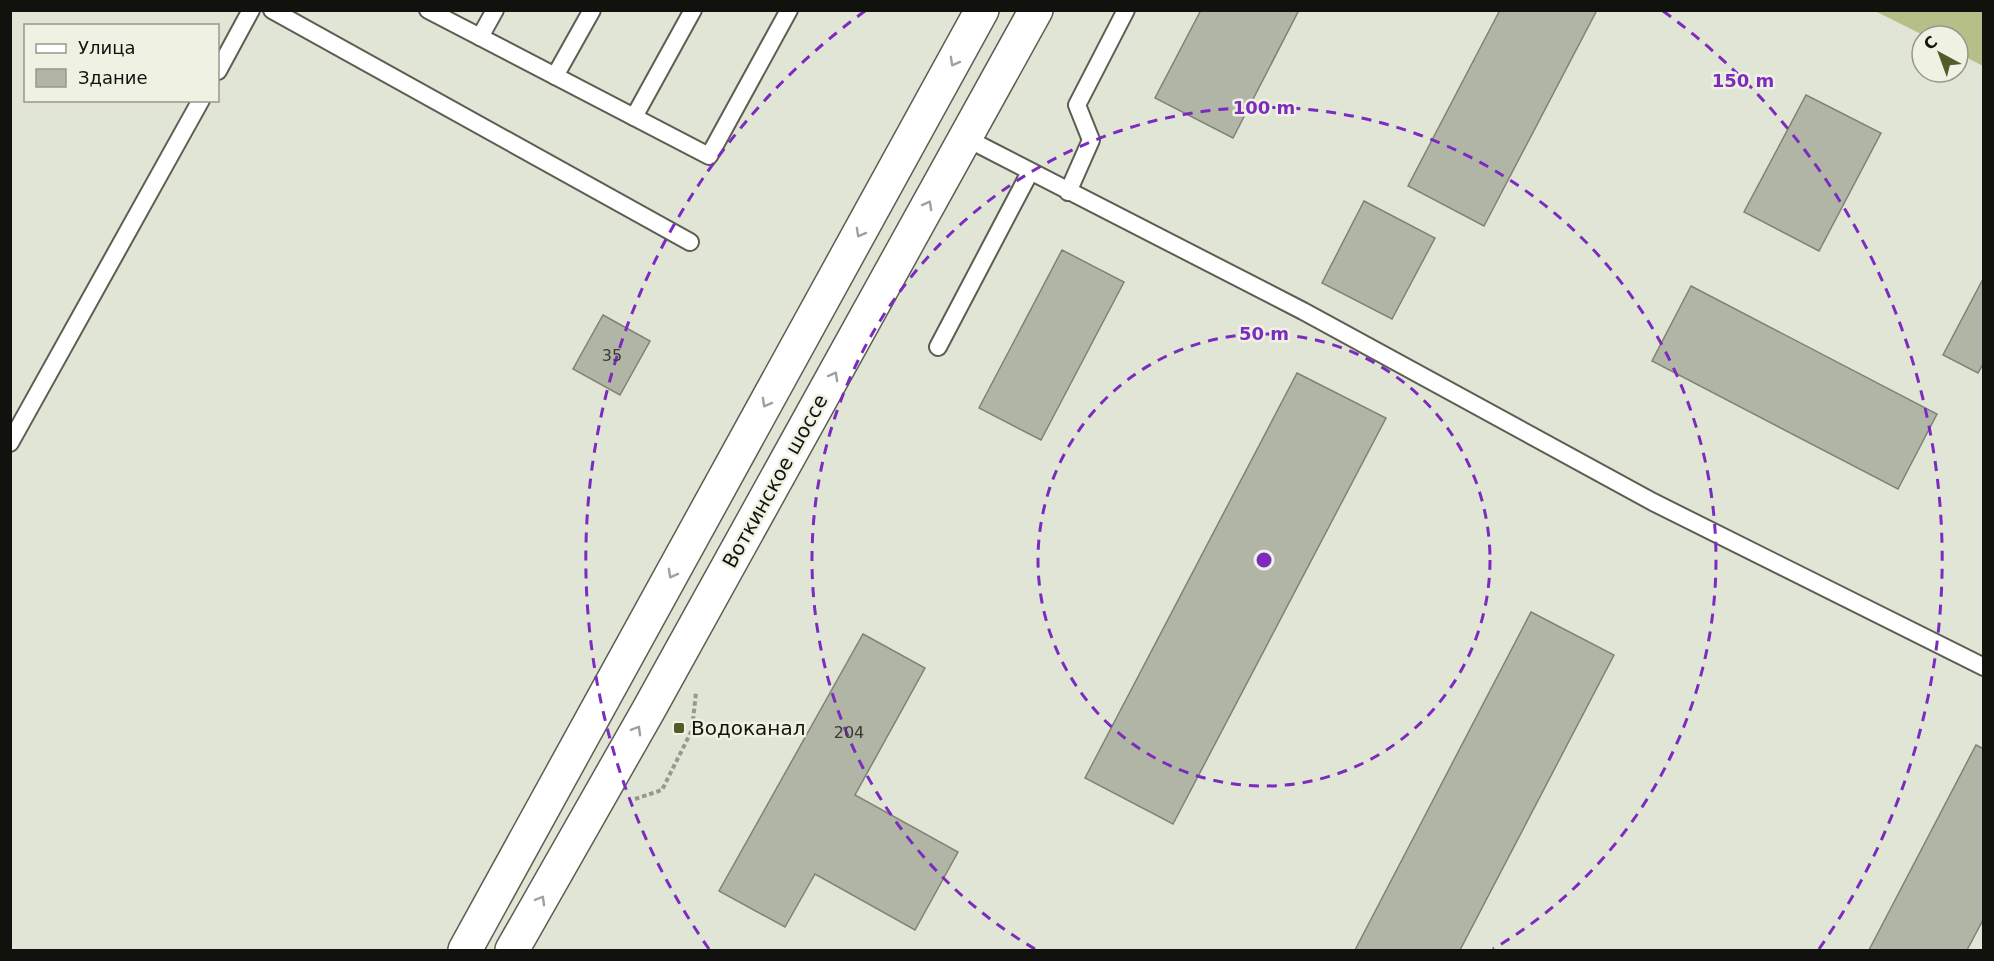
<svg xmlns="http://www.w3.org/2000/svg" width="1994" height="961" font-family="'DejaVu Sans',sans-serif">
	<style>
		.green { fill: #b5bf87 }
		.building { fill: #b1b5a5; stroke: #808374; stroke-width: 1.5 }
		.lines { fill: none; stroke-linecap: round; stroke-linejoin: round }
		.service-casing { stroke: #5b5e50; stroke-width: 20 }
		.primary-casing { stroke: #5b5e50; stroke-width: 36 }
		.path { stroke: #96998d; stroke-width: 4; stroke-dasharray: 4.5 3; stroke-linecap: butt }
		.service { stroke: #fff; stroke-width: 16 }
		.primary { stroke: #fff; stroke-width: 33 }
		.oneway { stroke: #a0a09e }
		.ring { fill: none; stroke: #7b2cbf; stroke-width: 3; stroke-dasharray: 10 8 }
		.poi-dot { fill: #545b2a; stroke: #eff2e2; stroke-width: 2 }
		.labels { text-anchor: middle; stroke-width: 5; stroke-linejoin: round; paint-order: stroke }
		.number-label { font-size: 16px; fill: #393b33 }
		.street-label { font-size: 20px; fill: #11120d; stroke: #eff2e2 }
		.poi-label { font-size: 20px; fill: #11120d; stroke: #eff2e2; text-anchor: start }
		.centre { fill: #7b2cbf; stroke: #eff2e2; stroke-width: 3 }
		.ring-label { font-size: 18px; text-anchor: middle; font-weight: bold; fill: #7b2cbf; stroke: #eff2e2; stroke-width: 5; stroke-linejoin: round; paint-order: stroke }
	</style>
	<rect width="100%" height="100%" fill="#e1e5d5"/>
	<!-- green -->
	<path class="green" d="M1875,11H1983V66L1958,53V36H1925Z"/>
	<!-- building -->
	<g class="building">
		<path d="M1201,10H1299L1233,138L1155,98Z"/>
		<path d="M1500,10H1597L1484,226L1408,186Z"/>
		<path d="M1806,95L1881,133L1819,251L1744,212Z"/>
		<path d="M1364,201L1435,238L1392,319L1322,283Z"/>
		<path d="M1062,250L1124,282L1041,440L979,408Z"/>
		<path d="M1984,277V362L1978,373L1943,355Z"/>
		<path d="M1691,286L1937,414L1898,489L1652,361Z"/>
		<path d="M603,315L650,341L620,395L573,369Z"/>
		<path d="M1297,373L1386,418L1173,824L1085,778Z"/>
		<path d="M1531,612L1614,655L1460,950H1355Z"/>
		<path d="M863,634L925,668L855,795L958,852L915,930L815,874L785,927L719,891Z"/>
		<path d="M1976,745L1984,749V918L1967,950H1869Z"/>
	</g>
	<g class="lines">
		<defs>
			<g id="service">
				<path d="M272,10L690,242"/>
				<path d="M428,10L709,156L789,10"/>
				<path d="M480,37L495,10"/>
				<path d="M218,71L251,10"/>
				<path d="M555,76L592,10"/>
				<path d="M634,117L693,10"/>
				<path d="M966,138L1303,311L1653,502L1984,667"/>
				<path d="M1068,192L1091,140L1077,105L1126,10"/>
				<path d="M938,347L1030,172"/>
				<path d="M10,443L201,100"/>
			</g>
			<g id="primary">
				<path d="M465,950L982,10"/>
				<path d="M512,950L648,711L1036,10"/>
			</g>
		</defs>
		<!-- service casing -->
		<use href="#service" class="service-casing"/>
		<!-- primary casing -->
		<use href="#primary" class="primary-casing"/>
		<!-- path -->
		<path class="path" d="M635,799L662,790L692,730L696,692"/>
		<!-- service -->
		<use href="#service" class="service"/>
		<!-- primary -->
		<use href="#primary" class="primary"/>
	</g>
	<!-- one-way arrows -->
	<defs><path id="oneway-chevron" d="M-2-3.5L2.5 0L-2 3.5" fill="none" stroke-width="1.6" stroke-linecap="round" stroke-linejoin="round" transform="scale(1.5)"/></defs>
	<g class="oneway">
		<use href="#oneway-chevron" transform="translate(954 62) rotate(119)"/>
		<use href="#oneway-chevron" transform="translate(928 205) rotate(-61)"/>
		<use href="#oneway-chevron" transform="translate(860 233) rotate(119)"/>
		<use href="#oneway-chevron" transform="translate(834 376) rotate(-61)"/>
		<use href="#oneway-chevron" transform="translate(766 403) rotate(119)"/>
		<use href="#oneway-chevron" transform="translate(672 574) rotate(119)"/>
		<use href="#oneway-chevron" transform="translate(637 730) rotate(-60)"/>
		<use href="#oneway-chevron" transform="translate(541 900) rotate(-60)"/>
	</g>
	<!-- distance rings -->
	<g class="ring">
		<circle cx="1264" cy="560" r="226"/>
		<path d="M1035 949A452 452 0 1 1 1493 949"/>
		<path d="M709 949A678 678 0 0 1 865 11M1663 11A678 678 0 0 1 1819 949"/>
	</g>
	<!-- markers -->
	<rect class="poi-dot" x="673" y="722" width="12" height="12" rx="3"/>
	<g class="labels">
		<!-- number labels -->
		<g class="number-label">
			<text x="612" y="361">35</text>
			<text x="849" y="738">204</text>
		</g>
		<!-- street labels -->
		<g class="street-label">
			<text transform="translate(775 481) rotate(-61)" y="7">Воткинское шоссе</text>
		</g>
		<!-- poi labels -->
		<g class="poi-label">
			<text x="691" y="735">Водоканал</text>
		</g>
	</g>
	<circle cx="1264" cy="560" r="9" class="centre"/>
	<g class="ring-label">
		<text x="1743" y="87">150 m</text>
		<text x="1264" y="114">100 m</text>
		<text x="1264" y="340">50 m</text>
	</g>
	<!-- border -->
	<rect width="1994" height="961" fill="none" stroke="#11120d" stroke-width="24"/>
	<!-- legend -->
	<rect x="24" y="24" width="195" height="78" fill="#eff2e2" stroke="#96988d" stroke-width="1.5"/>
	<rect x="36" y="44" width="30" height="9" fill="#ffffff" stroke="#96988d" stroke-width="1.5"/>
	<text x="78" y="54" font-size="18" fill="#11120d">Улица</text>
	<rect x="36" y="69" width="30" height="18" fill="#b1b5a5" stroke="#96988d" stroke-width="1.5"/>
	<text x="78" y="84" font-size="18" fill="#11120d">Здание</text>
	<!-- north arrow -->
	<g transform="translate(1940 54) rotate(319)"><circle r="28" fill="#eff2e2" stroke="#96988d" stroke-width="1.5"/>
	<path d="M0-4.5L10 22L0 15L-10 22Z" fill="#545b2a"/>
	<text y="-9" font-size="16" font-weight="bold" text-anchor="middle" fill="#11120d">С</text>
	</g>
</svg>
